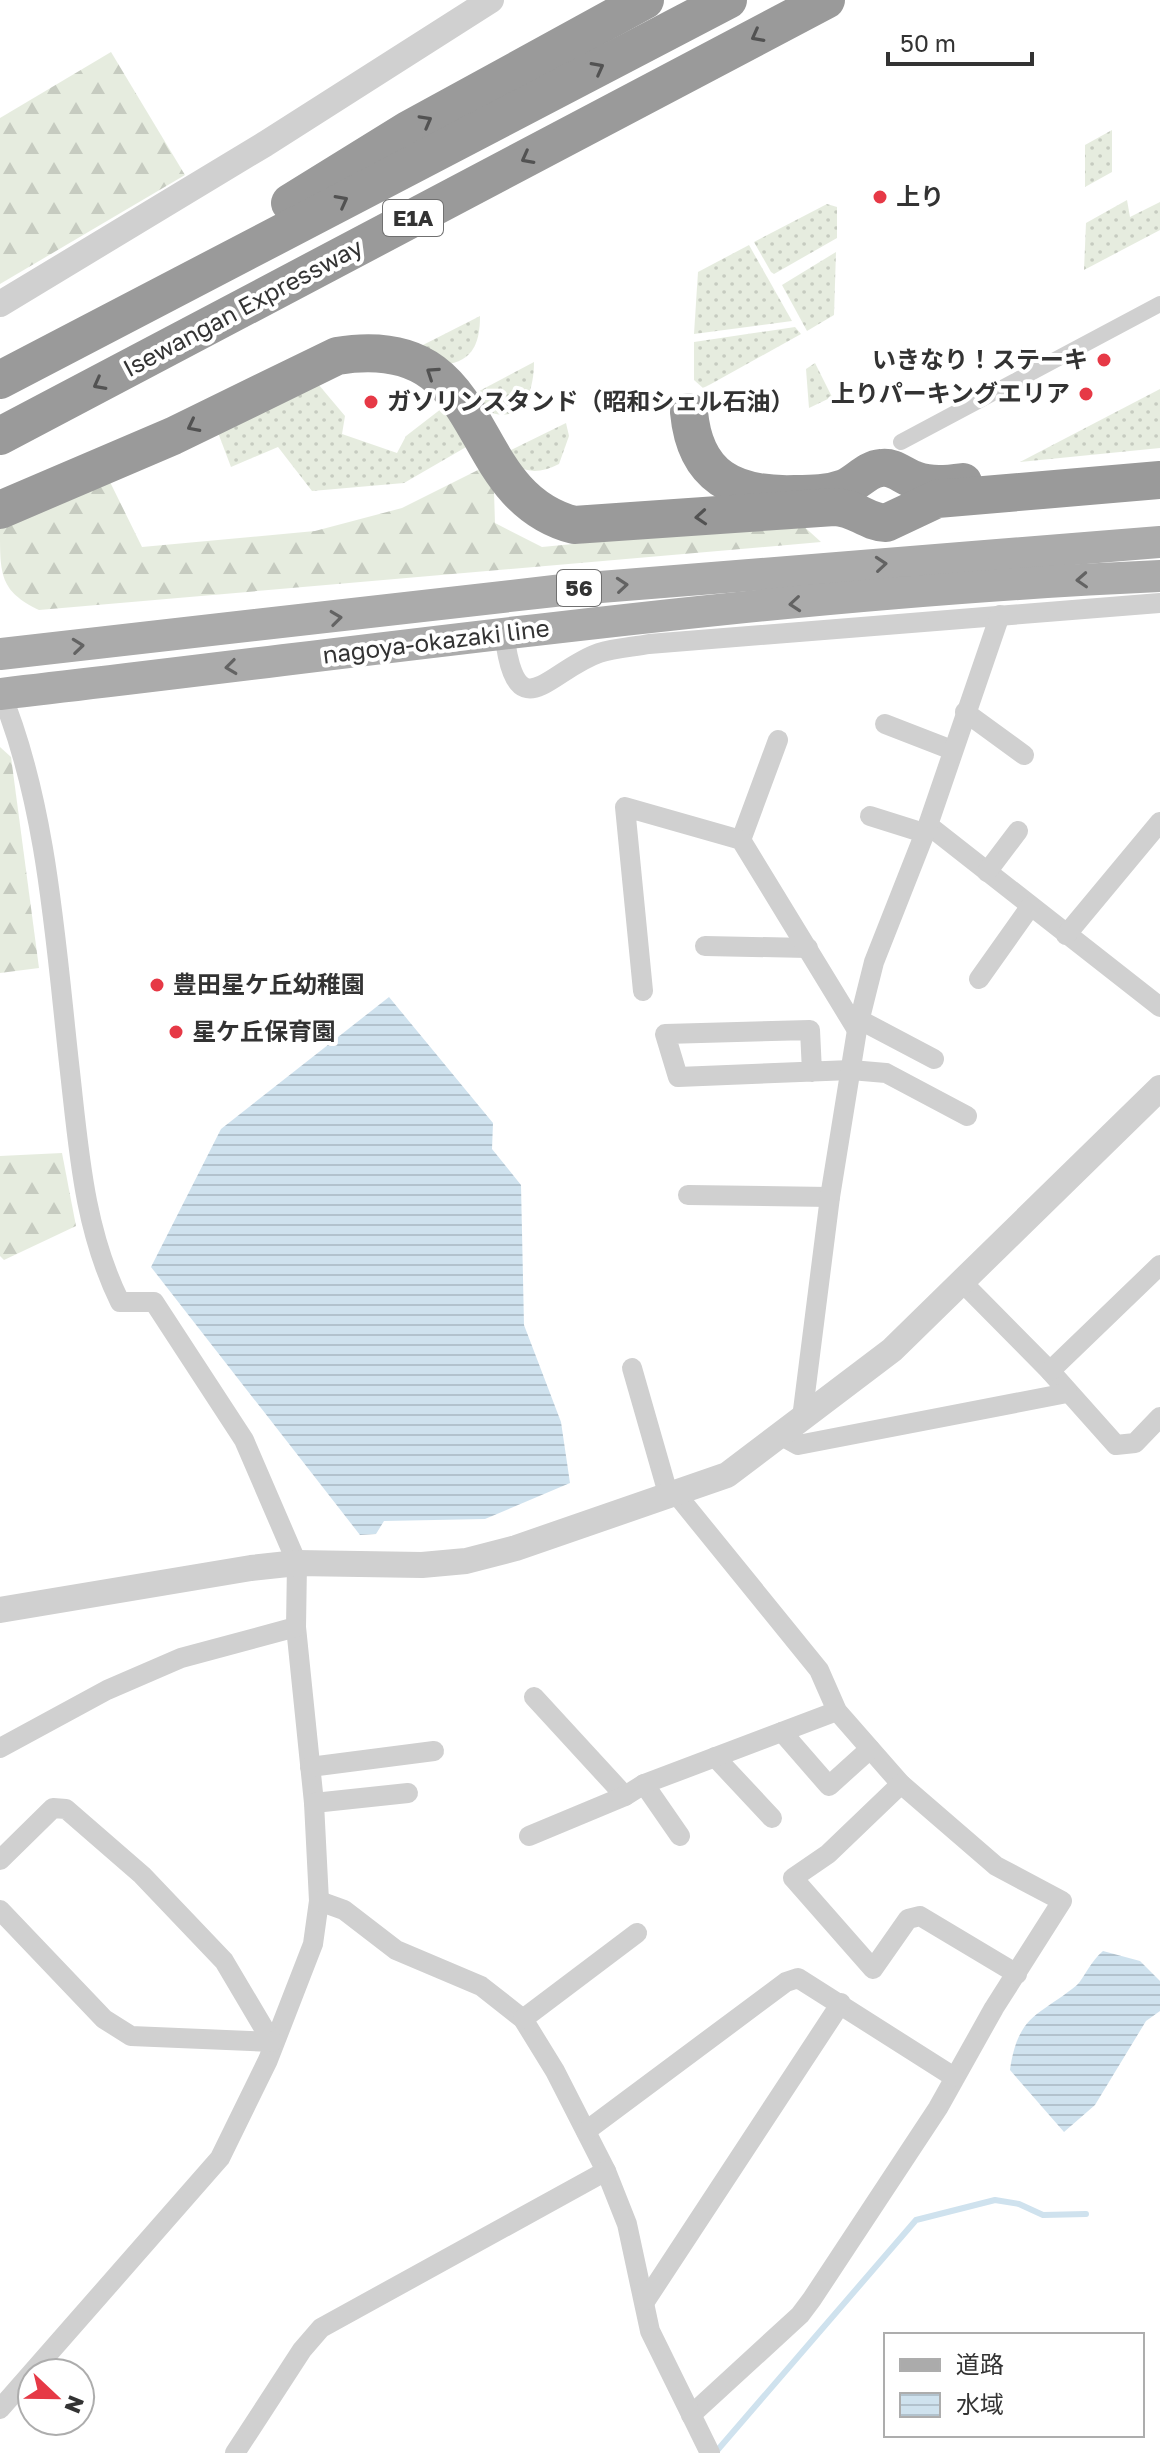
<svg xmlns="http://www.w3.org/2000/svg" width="1160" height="2453" font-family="'Golos Text','Noto Sans JP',sans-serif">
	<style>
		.grass { fill: url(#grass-dots) }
		.forest { fill: url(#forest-firs) }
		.water { fill: url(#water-rules) }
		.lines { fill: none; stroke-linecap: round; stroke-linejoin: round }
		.stream { stroke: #cfe2ee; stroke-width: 6 }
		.pedestrian { stroke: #d0d0d0; stroke-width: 16 }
		.minor { stroke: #d0d0d0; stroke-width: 20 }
		.tertiary { stroke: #d0d0d0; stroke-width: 26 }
		.primary { stroke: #ababab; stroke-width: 32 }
		.motorway { stroke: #9a9a9a; stroke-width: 38 }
		.oneway { stroke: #525252 }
		.oneway2 { stroke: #636363 }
		.poi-dot { fill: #e63946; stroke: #fff; stroke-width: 3 }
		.labels { text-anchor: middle; stroke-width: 8; stroke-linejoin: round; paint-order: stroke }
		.shield { fill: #fff; stroke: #707070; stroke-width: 2 }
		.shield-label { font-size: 22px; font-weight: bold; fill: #333 }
		.poi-label { font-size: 24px; font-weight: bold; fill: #333; stroke: #fff; text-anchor: start }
		.street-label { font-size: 24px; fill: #333; stroke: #fff }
	</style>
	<defs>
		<pattern id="grass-dots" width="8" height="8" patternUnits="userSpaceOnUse" patternTransform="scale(2)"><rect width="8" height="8" fill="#e6ecdf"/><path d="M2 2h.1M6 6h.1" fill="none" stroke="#c6cbc0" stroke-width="1.8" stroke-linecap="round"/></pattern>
		<pattern id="forest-firs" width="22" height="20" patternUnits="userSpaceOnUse" patternTransform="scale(2)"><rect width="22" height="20" fill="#e6ecdf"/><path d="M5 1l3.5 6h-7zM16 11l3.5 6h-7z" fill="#c6cbc0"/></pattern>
		<pattern id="water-rules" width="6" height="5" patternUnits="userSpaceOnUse" patternTransform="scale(2)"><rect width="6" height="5" fill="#cfe2ee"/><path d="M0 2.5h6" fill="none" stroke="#b2c2cd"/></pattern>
	</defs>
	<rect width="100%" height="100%" fill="#fff"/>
	<!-- grass -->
	<g class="grass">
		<path d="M1112,130V172L1085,187V145Z"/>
		<path d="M1127,200L1130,217L1160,202V230L1084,270L1086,223Z"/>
		<path d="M827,204L837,207V238L774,274L771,272L754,242Z"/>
		<path d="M749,245L792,321L694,334L698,272Z"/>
		<path d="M836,252L834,315L807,331L782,285Z"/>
		<path d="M480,316C480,346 471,364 438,365L421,346Z"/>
		<path d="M795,327L801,334L711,384L703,388L694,380V342Z"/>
		<path d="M534,362C534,409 507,434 468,397Z"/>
		<path d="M815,363L832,397L809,408L806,369Z"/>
		<path d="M313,378L345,416L342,434L397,453L406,436L450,402L473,443L404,483L312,491L278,447L231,467L217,430Z"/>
		<path d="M1160,389V448L1020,462Z"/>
		<path d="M566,423L569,436L559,464C537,475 519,474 505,453Z"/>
	</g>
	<!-- forest -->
	<g class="forest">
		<path d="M111,52L185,175L0,284V118Z"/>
		<path d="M482,468L494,492L495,523L542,547L799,522L821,542L39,610C0,591 0,575 0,529L110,482L142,547L315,531L402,508Z"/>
		<path d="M0,747L11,757L39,968L0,973Z"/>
		<path d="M62,1153L76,1226L4,1260L0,1256V1156Z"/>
	</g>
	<!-- water -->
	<g class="water">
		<path d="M389,997L493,1123L492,1149L521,1185L524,1325L561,1422L570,1483L485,1519L384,1521L376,1534L360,1535L151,1267L221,1129Z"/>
		<path d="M1103,1951L1140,1961L1160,1981V2011L1146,2021L1095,2105L1064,2132L1010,2070C1018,2014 1039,2016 1077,1985C1084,1978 1090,1962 1103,1951Z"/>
	</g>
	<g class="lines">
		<!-- stream -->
		<path class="stream" d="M715,2453L916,2220L995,2200L1019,2204L1043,2215L1086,2214"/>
		<!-- pedestrian -->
		<path class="pedestrian" d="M901,442L1160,304"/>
		<!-- minor -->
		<g class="minor">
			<path d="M504,632C516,734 549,670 599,653C614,648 633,647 649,644L1160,603"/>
			<path d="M0,691C48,805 56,949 70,1072C79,1152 84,1229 120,1302H154L244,1440L297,1563L296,1627L314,1803L319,1901L313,1944L268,2060L220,2158L0,2409"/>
			<path d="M965,712L1024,755"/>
			<path d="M885,724L952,750"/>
			<path d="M870,816L924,833"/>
			<path d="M928,825L1160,1007"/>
			<path d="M741,840L778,740"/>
			<path d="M987,872L1018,831"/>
			<path d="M1066,935L1160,822"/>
			<path d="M705,946L808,948"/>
			<path d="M979,979L1030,907"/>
			<path d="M643,991L625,807L741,840L857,1030"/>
			<path d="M860,1020L934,1059"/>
			<path d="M812,1072L810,1030L665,1034L678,1077L851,1070L886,1073L967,1116"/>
			<path d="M688,1195L830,1197"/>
			<path d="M962,1282L1050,1371L1116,1445L1135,1443L1160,1417"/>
			<path d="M632,1368L669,1497"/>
			<path d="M1050,1371L1160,1265"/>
			<path d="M802,1418L830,1197L857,1030L874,962L928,825L1000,615"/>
			<path d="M780,1435L798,1445L1067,1393"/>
			<path d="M677,1495L819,1670L837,1711L901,1784L996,1866L1062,1901L994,2008L938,2108L812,2299L800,2315L691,2415"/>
			<path d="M534,1697L625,1796"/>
			<path d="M782,1732L829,1786L870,1749"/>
			<path d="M0,1748L107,1690L181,1658L296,1627"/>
			<path d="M715,1757L772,1818"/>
			<path d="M310,1767L434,1751"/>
			<path d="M644,1784L680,1836"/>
			<path d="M901,1784L828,1854L793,1878L873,1969L908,1919L920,1916L1017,1974"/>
			<path d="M314,1803L408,1793"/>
			<path d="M529,1836L625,1796L644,1784L837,1711"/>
			<path d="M0,1860L53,1808L66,1809L142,1875L224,1961L272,2042"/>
			<path d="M319,1901L344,1910L396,1950L481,1986L523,2019L555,2071L606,2171L627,2224L650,2331L710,2453"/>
			<path d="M0,1910L104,2019L131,2036L272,2042"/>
			<path d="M523,2019L637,1933"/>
			<path d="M586,2131L786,1982L798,1978L954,2077"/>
			<path d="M646,2300L841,2003"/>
			<path d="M235,2453L302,2350L321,2328L606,2171"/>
		</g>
		<!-- tertiary -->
		<g class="tertiary">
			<path d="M0,304L265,144L491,0"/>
			<path d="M0,1610L251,1568L297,1563L422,1565L466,1561L516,1548L727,1475L892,1350L1160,1088"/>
		</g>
		<!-- primary -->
		<g class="primary">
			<path d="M0,654L563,590L1160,542"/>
			<path d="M0,694C386,650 772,593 1160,576"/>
		</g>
		<!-- motorway -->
		<g class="motorway">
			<path d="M290,203L408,130L645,0"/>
			<path d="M0,380L728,0"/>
			<path d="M689,412C695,477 734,496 795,494C812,494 828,494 844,488C857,483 867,469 881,468C895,466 902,476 915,480C931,486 947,484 963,482"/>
			<path d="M0,436L826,0"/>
			<path d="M0,510L173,436L337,356C496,330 457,494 574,525L834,507C855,507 866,522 886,523L937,499L1160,480"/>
		</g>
	</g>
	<!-- one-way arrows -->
	<defs><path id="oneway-chevron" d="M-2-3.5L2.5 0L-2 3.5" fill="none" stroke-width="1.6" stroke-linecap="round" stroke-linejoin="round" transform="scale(2)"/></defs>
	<g class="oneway">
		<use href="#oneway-chevron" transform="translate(757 36) rotate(152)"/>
		<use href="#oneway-chevron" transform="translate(598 68) rotate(-28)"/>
		<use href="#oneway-chevron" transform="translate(426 121) rotate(-29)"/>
		<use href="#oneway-chevron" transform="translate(527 158) rotate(152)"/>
		<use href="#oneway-chevron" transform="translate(342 201) rotate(-28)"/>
		<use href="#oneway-chevron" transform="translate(432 373) rotate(-146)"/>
		<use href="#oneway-chevron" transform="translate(99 384) rotate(152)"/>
		<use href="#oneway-chevron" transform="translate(193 426) rotate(153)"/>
		<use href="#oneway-chevron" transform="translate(701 517) rotate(176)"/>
	</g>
	<g class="oneway2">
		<use href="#oneway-chevron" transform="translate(881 564) rotate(-5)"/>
		<use href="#oneway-chevron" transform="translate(1082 580) rotate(177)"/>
		<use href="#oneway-chevron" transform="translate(622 585) rotate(-5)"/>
		<use href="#oneway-chevron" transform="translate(795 604) rotate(175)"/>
		<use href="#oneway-chevron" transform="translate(336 618) rotate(-7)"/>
		<use href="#oneway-chevron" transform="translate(78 646) rotate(-6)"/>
		<use href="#oneway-chevron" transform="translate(231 667) rotate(173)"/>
	</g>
	<!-- markers -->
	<g class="poi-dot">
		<circle cx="880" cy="197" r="8"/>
		<circle cx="1104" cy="360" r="8"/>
		<circle cx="1086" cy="394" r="8"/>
		<circle cx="371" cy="402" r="8"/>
		<circle cx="157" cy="985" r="8"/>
		<circle cx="176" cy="1032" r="8"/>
	</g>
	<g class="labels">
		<!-- shield labels -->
		<g class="shield">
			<rect x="383" y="200" width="60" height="36" rx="6"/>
			<rect x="557" y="570" width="44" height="36" rx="6"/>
		</g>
		<g class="shield-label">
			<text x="413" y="226">E1A</text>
			<text x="579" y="596">56</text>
		</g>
		<!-- poi labels -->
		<g class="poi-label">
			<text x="896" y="205">上り</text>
			<text x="1088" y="368" text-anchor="end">いきなり！ステーキ</text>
			<text x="1070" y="402" text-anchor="end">上りパーキングエリア</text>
			<text x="387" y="410">ガソリンスタンド（昭和シェル石油）</text>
			<text x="173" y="993">豊田星ケ丘幼稚園</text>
			<text x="192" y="1040">星ケ丘保育園</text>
		</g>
		<!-- street labels -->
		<g class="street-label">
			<text transform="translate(243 308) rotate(-28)" y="8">Isewangan Expressway</text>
			<text transform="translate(436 642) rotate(-7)" y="8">nagoya-okazaki line</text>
		</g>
	</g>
	<!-- legend -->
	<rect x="884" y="2333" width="260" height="104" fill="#ffffff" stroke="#adadad" stroke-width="2"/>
	<rect x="900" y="2359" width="40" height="12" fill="#ababab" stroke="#adadad" stroke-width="2"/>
	<text x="956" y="2373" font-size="24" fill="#333333">道路</text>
	<rect x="900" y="2393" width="40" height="24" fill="url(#water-rules)" stroke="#adadad" stroke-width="2"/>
	<text x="956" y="2413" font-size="24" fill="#333333">水域</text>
	<!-- north arrow -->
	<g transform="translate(56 2397) rotate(112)"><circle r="38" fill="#ffffff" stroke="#adadad" stroke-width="2"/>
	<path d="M0-6L14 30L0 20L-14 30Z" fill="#e63946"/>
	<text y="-12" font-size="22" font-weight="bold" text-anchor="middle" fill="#333333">N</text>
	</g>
	<!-- scale -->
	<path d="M888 52v12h144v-12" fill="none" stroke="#333333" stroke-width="4"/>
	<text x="900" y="52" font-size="24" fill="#333333" stroke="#ffffff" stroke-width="6" paint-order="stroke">50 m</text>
</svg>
